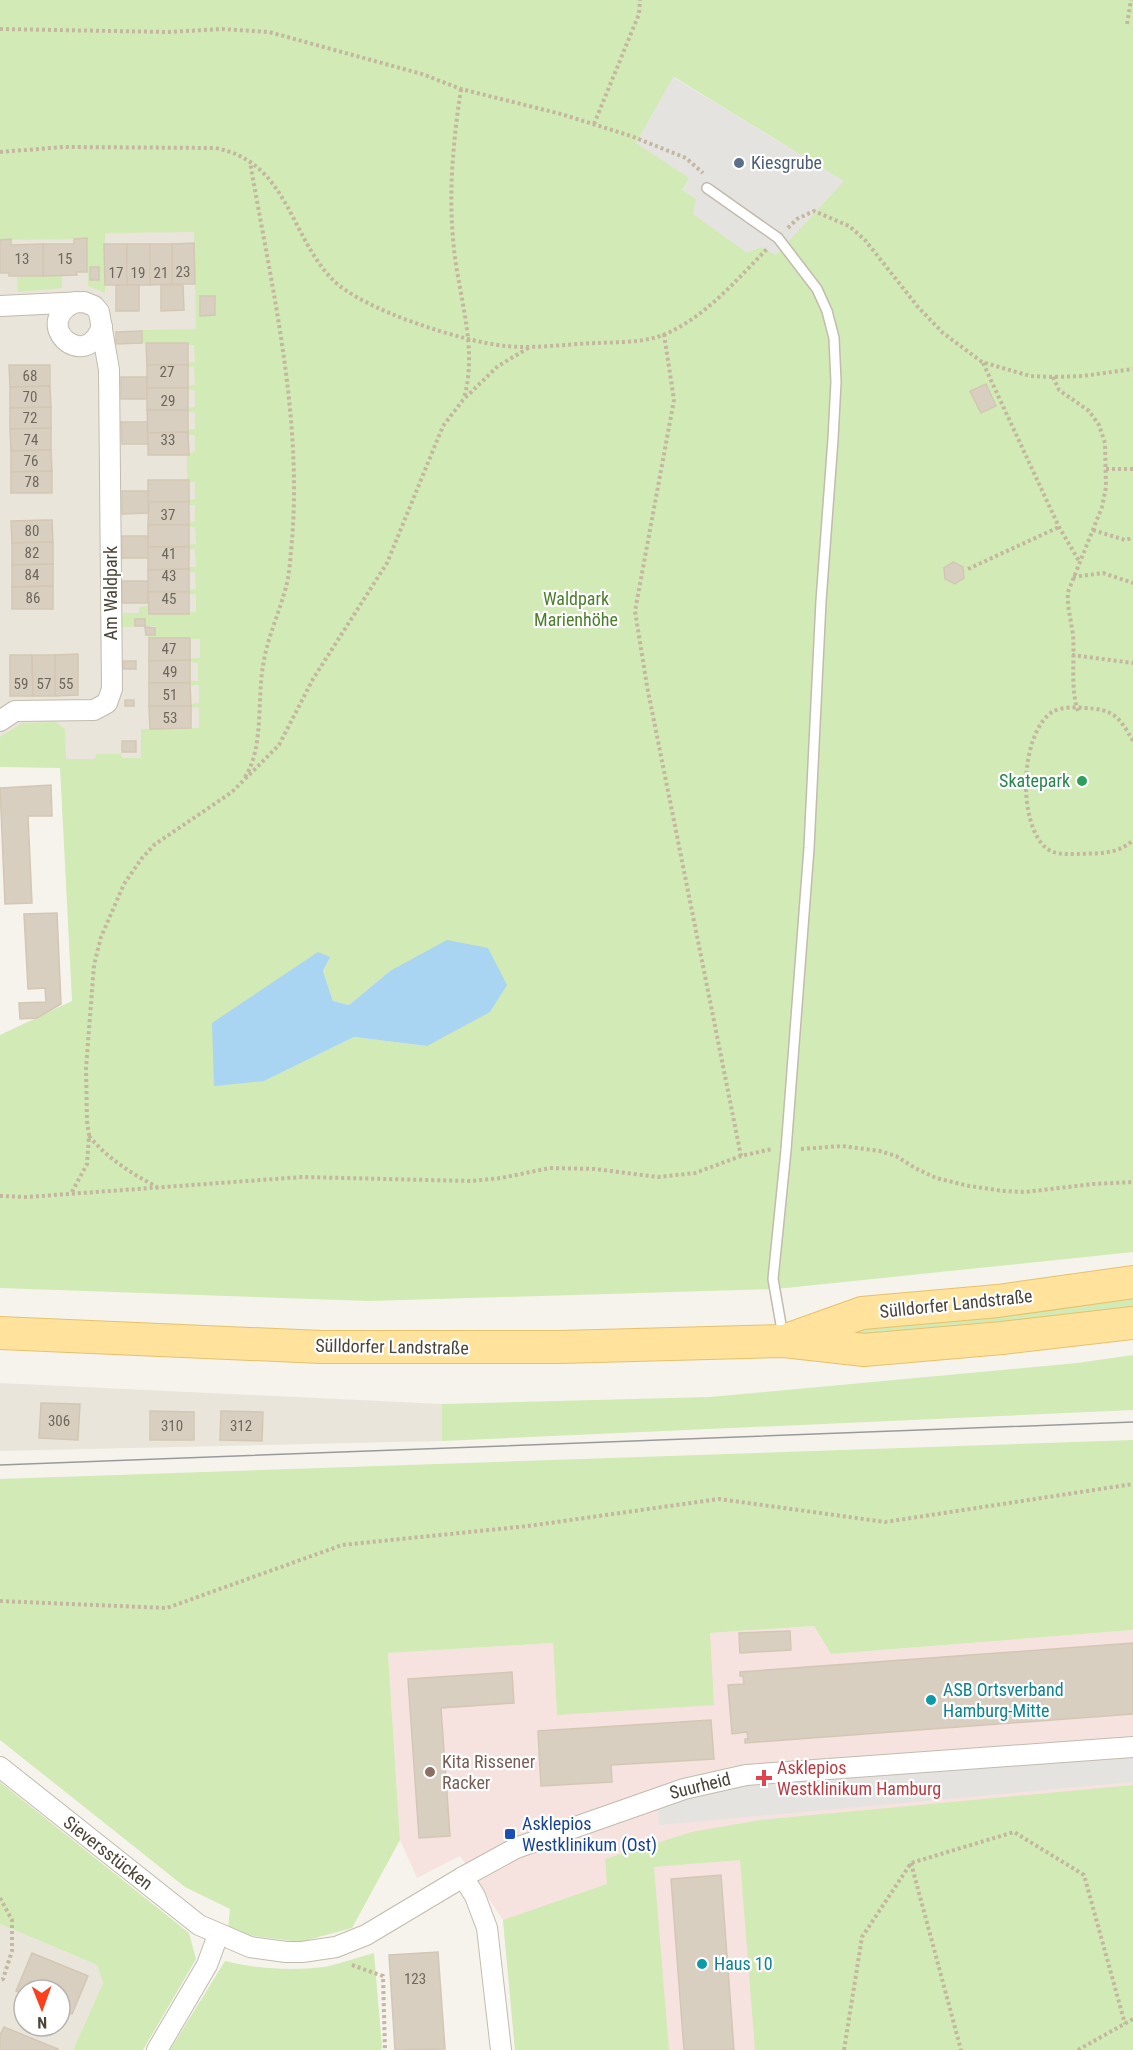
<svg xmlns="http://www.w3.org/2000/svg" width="1133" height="2050" font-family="'Roboto Condensed',sans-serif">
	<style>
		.residential { fill: #eae5da; fill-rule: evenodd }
		.medical { fill: #f6e3e0 }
		.green { fill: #d2eab5; fill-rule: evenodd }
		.parking { fill: #e5e3e0 }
		.water { fill: #a9d4f2 }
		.building { fill: #d8cfc1; stroke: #d3c7b4; stroke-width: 1.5 }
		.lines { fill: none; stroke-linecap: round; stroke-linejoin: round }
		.service-casing { stroke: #c2bbae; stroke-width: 12 }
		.minor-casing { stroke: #c2bbae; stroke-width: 22 }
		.primary-casing { stroke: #e6c16a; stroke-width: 34 }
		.path { stroke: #c4b79f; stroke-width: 4; stroke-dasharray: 3 3; stroke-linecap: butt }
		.service { stroke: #fff; stroke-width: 9 }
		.minor { stroke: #fff; stroke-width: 20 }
		.primary { stroke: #ffe39c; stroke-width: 32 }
		.tram { stroke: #9a9a9a; stroke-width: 1.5 }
		.service-dot { fill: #5c6f8a; stroke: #fff; stroke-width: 2 }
		.leisure-dot { fill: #2e9e5b; stroke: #fff; stroke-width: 2 }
		.culture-dot { fill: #0f9aa8; stroke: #fff; stroke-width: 2 }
		.education-dot { fill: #8d6e63; stroke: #fff; stroke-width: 2 }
		.health-dot { fill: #e0444e; stroke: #fff; stroke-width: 2 }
		.transit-dot { fill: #1a4fb4; stroke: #fff; stroke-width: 2 }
		.labels { text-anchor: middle; stroke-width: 4.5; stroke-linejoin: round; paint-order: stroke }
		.number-label { font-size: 15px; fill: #6e675b }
		.service-label { font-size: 18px; fill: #4e5e75; stroke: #fff; text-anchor: start }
		.street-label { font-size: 18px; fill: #4b4439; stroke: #fff }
		.park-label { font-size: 18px; fill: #4a7f2a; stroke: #fff }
		.leisure-label { font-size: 18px; fill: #27864d; stroke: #fff; text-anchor: end }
		.culture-label { font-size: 18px; fill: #0d838f; stroke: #fff; text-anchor: start }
		.education-label { font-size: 18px; fill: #785e54; stroke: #fff; text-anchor: start }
		.health-label { font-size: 18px; fill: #be3a42; stroke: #fff; text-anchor: start }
		.transit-label { font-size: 18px; fill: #164399; stroke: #fff; text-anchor: start }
	</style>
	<rect width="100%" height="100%" fill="#f6f3ec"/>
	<!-- residential -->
	<g class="residential">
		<path d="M225,181L228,767H0V182Z"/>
		<path d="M0,1383L442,1404V1441L0,1451Z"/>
		<path d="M0,1924L97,1965L103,1983L73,2050H0ZM24,1990H60V2026H24Z"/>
	</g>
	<!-- medical -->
	<path class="medical" d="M814,1626L831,1654L1133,1630V2050H515L503,1920L460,1856L417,1878L400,1840L388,1653L553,1643L557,1715L709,1633Z"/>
	<!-- green -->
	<g class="green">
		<path d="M0,0H1133V1252L776,1289L369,1301L0,1288V1035L72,1001L60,768L0,767V737L22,723L56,722L65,729L66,759H95L96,754H121L122,758H141V729L199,728V708L189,707L191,704L199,703V685H189V681H198V663L189,662V658H200V639L148,638V635H155V626L120,627L123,613H139V607L149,606L150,614H188V612H196V594H188V590L196,589L195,572H188V567H196L195,549L188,550V545L196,544L195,527H188V522H195V505H188L187,500L195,499V482H187V453L195,452V435H187V430L195,429V412H188L187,408L195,407V390H187V385H195L194,367H187V363L195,362L194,345H187L186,343H142V330L196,329L194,232L105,233V293L88,286L87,239L0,240ZM674,77L788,147L682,190L689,179ZM330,957L323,971L333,1001L349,1005L390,971L427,1046L354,1037L264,1081Z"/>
		<path d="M62,272V288L18,292L17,273Z"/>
		<path d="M1133,1295V1309L861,1337L816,1331Z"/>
		<path d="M1133,1355V1410L442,1441V1404L710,1397L1077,1363Z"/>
		<path d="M1133,1440V1630L831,1654L814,1626L710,1633L714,1705L557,1715L553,1643L388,1653L400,1840L352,1928L300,1942L238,1934L228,1929L230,1909L185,1887L0,1740V1479Z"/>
		<path d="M0,1782L189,1933L196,1959L143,2050H73L103,1983L97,1965L0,1924Z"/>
		<path d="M1133,1785V2050H755L740,1860L654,1867L669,2050H515L503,1920L607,1884L605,1859L692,1832L760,1820Z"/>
		<path d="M374,1953L382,2047L381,2050H170L225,1961C257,1969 290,1971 324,1967C340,1964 358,1957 374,1953Z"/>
	</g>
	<!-- parking -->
	<g class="parking">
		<path d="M673,77L844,181L776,255L761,247L747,253L693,214L696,199L682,190L689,178L636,143Z"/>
		<path d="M1133,1753V1782L659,1825L658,1805L747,1783Z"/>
	</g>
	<!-- water -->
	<path class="water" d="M447,940L488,948L507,985L490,1012L427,1046L354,1037L264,1081L214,1086L212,1023L318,952L330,957L323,971L333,1001L349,1005L390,971Z"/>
	<!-- building -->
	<g class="building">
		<path d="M87,238V272H76L77,275L43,276V244H74V239Z"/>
		<path d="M11,239V245L43,244V276H9V273H0V240Z"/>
		<path d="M194,243L195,284H172V244Z"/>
		<path d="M104,244H127V285H105Z"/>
		<rect x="127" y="244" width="23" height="41"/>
		<path d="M150,244H172V284L150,285Z"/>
		<rect x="90" y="267" width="9" height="13"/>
		<rect x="116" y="285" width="23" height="26"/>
		<path d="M161,285H183L184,310L161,311Z"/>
		<path d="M200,296H215V315L200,316Z"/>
		<path d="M142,331V343L116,344V332Z"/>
		<path d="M146,343H188V365H147Z"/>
		<path d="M9,365H50V386L10,387Z"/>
		<rect x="147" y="365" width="41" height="23"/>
		<rect x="121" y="377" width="26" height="22"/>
		<path d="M986,384L996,406L981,413L970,391Z"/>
		<path d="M50,386L51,407L10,408V387Z"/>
		<rect x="147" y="388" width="41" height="22"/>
		<path d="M51,407V428L10,429V408Z"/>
		<path d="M147,410H188V432L148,433Z"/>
		<path d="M121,422H147L148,444H122Z"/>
		<path d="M51,428V450L11,451L10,429Z"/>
		<path d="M188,432L189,455H148V433Z"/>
		<path d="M51,450L52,471L11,472V451Z"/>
		<path d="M52,471V493H11V472Z"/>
		<path d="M148,480H189V502L148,503Z"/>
		<path d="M122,491H148V513L122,514Z"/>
		<path d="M149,502H189V525H148Z"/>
		<path d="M47,520H52L53,542L12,543L11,521Z"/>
		<rect x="148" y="525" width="41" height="22"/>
		<rect x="122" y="536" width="26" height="22"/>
		<path d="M53,542V564L12,565V543Z"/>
		<path d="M148,547H189V569L148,570Z"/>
		<path d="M953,562L963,567L964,578L955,584L945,579L944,568Z"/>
		<path d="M53,564V586L12,587V565Z"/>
		<path d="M189,569V592H148V570Z"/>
		<rect x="122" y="581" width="26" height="22"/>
		<path d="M53,586V609H12V587Z"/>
		<path d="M148,592H189V614H149Z"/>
		<rect x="135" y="619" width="10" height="7"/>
		<path d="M145,627L155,628V635H146Z"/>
		<path d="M149,638H190V660L149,661Z"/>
		<path d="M78,654V695L55,696V655Z"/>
		<path d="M10,655H32L33,696H10Z"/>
		<path d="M32,655H55V696H33Z"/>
		<path d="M190,660V683H149V661Z"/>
		<rect x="123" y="661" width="13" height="8"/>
		<path d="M149,683H190L191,706H149Z"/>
		<rect x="125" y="700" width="9" height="6"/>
		<path d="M149,706H191V728L150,729Z"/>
		<rect x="122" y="741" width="14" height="11"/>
		<path d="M51,785L52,816H28L32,903L5,904L0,788Z"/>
		<path d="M57,913L61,1004L37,1018L20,1019L19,1003L46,1002L45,988L28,989L24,914Z"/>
		<path d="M41,1403L80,1404L78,1440L39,1438Z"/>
		<path d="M150,1411L194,1412V1440H150Z"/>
		<path d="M221,1411L263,1412L262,1441L220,1440Z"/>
		<path d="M790,1631L791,1650L740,1653L739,1633Z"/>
		<path d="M1133,1643V1714L745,1743V1739H748L747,1732L732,1734L728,1685L744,1684L743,1676H740V1672Z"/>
		<path d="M512,1672L514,1703L441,1708L450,1836L419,1838L408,1679Z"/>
		<path d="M711,1720L714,1759L611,1765L612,1782L541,1786L538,1731Z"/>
		<path d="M721,1875L734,2050H684L671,1879Z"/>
		<path d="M438,1952L445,2049L395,2050L389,1955Z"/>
		<path d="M32,1953L88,1976L72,2014L60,2009V1990H24V1994L16,1991Z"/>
		<path d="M4,2027L58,2049L57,2050H0V2035Z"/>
	</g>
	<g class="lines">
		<defs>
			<path id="service" d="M707,188L778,238L817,289L827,311L834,338L836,382L833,439L821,601L809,848L786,1150L773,1279L783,1336"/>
			<g id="minor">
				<path d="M76,302C29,322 85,375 102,326"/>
				<path d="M0,306L84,302L94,306L99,312L109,370L112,689L107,703L94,710L15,711L0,721"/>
				<path d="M0,1767L199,1925L250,1947L286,1952H302L336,1947L366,1935L463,1877L516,1848L684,1789L746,1775L1133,1747"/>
				<path d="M463,1877L475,1896L487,1928L501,2050"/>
				<path d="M157,2050L207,1965L218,1935"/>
			</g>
			<g id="primary">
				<path d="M0,1333L321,1347H561L784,1341L864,1350L1002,1338L1133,1323"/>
				<path d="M792,1338L862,1313L998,1301L1133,1282"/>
			</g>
		</defs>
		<!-- service casing -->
		<use href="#service" class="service-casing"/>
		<!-- minor casing -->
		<use href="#minor" class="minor-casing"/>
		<!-- primary casing -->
		<use href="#primary" class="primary-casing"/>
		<!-- path -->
		<g class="path">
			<path d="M1127,24L1131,0"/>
			<path d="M0,29L168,32L222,29L269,32L422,74L461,89L561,114L631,136L686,158L703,173"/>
			<path d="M461,89C453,142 448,195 454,249C459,298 478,348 464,398"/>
			<path d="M594,124L639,14L640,0"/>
			<path d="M0,152L64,147L215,148C287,161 289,234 332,279C362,310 461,341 505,346C535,349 566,344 596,343C618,342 642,343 663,335C705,318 737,279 768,248"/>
			<path d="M788,228L797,219L814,211L849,226L865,240L918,307L943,333L982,362L1030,376L1053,377L1083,376L1133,369"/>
			<path d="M664,334L674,400L635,611L647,686L741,1156"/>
			<path d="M983,363L1059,527L1079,561"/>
			<path d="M1053,377L1059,390L1089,411L1099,425L1105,443L1106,487L1102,507L1068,592C1067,607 1071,620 1073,635C1075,659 1070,688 1078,711"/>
			<path d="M1106,469H1133"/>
			<path d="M1093,530L1125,540L1133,538"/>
			<path d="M968,569L1059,527"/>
			<path d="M1073,577L1103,573L1133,583"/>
			<path d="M1072,655L1133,663"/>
			<path d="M1133,741C1119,716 1113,709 1084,708C1075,707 1060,707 1052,712C1020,734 1017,823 1046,848C1055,855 1066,854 1077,854C1097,853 1118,855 1133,840"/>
			<path d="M245,777C264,748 257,700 263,666C267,638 279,614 286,587C289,576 290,563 291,551C304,421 272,289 250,162"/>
			<path d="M89,1136C108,1159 131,1173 157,1187"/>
			<path d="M801,1149L842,1146L880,1151L896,1156L915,1168L936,1178L969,1186L1004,1191L1025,1192L1093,1184L1133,1182"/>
			<path d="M72,1192L87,1164L89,1135L87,1121L86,1068L94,965L101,937L124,884L142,858L154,845L232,792L279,745L313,679L387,563L443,426L463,400L498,366L530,347"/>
			<path d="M0,1196L27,1197L302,1177L471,1181L501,1178L550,1168L595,1169L658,1177L695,1173L741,1156L772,1149"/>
			<path d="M0,1601L167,1608L342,1545L528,1526L719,1499L885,1522L1133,1484"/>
			<path d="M911,1863L961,2050"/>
			<path d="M0,1898L12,1920V1951L3,1979L0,1980"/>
			<path d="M352,1965L383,1976L385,2050"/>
			<path d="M844,2050L862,1937L911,1863L1014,1832L1084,1875L1125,2024"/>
			<path d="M1078,2050L1133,2019"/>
		</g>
		<!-- service -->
		<use href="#service" class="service"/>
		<!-- minor -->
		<use href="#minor" class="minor"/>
		<!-- primary -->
		<use href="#primary" class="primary"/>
		<!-- tram -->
		<path class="tram" d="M0,1465L1133,1422"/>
	</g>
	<!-- markers -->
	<circle class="service-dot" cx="739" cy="163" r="6"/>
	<circle class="leisure-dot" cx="1082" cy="781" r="6"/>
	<g class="culture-dot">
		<circle cx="931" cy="1700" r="6"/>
		<circle cx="702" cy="1964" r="6"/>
	</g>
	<circle class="education-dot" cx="430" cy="1772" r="6"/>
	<path class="health-dot" d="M761 1769h6v6h6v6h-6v6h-6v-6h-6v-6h6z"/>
	<rect class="transit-dot" x="504" y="1828" width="12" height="12" rx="3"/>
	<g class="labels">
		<!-- number labels -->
		<g class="number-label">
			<text x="22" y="264">13</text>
			<text x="65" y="264">15</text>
			<text x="183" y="277">23</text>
			<text x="116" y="278">17</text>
			<text x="138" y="278">19</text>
			<text x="161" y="278">21</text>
			<text x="167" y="377">27</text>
			<text x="30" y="381">68</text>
			<text x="30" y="402">70</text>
			<text x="168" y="406">29</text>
			<text x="30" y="423">72</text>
			<text x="31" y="445">74</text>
			<text x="168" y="445">33</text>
			<text x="31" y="466">76</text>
			<text x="32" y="487">78</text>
			<text x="168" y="520">37</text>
			<text x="32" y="536">80</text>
			<text x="32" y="558">82</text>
			<text x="169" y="559">41</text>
			<text x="32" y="580">84</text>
			<text x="169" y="581">43</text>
			<text x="33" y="603">86</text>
			<text x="169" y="604">45</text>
			<text x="169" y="654">47</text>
			<text x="170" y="677">49</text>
			<text x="21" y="689">59</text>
			<text x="44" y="689">57</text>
			<text x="66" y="689">55</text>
			<text x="170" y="700">51</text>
			<text x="170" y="723">53</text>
			<text x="59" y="1426">306</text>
			<text x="172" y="1431">310</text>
			<text x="241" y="1431">312</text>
			<text x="415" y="1984">123</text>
		</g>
		<!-- service labels -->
		<g class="service-label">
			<text x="751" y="169">Kiesgrube</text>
		</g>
		<!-- street labels -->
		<g class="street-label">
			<text transform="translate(111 593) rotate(-90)" y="6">Am Waldpark</text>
			<text transform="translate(956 1304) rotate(-6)" y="6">Sülldorfer Landstraße</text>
			<text transform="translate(392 1347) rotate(1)" y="6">Sülldorfer Landstraße</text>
			<text transform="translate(700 1786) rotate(-14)" y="6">Suurheid</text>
			<text transform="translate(108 1853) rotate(38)" y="6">Sieversstücken</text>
		</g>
		<!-- park labels -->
		<g class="park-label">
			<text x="576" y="605">Waldpark<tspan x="576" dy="21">Marienhöhe</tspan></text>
		</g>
		<!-- leisure labels -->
		<g class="leisure-label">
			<text x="1070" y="787">Skatepark</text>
		</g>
		<!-- culture labels -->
		<g class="culture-label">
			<text x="943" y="1696">ASB Ortsverband<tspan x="943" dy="21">Hamburg-Mitte</tspan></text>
			<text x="714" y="1970">Haus 10</text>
		</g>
		<!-- education labels -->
		<g class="education-label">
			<text x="442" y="1768">Kita Rissener<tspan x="442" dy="21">Racker</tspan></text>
		</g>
		<!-- health labels -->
		<g class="health-label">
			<text x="777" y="1774">Asklepios<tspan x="777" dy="21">Westklinikum Hamburg</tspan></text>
		</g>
		<!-- transit labels -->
		<g class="transit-label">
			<text x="522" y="1830">Asklepios<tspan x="522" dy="21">Westklinikum (Ost)</tspan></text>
		</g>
	</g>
	<!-- north arrow -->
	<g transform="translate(42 2008) rotate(179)"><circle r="28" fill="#ffffff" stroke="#b7b4b0" stroke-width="1.5"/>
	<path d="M0-4.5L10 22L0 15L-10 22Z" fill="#fc3f1d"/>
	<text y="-9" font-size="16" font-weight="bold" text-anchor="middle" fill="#4b4439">N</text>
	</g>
</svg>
